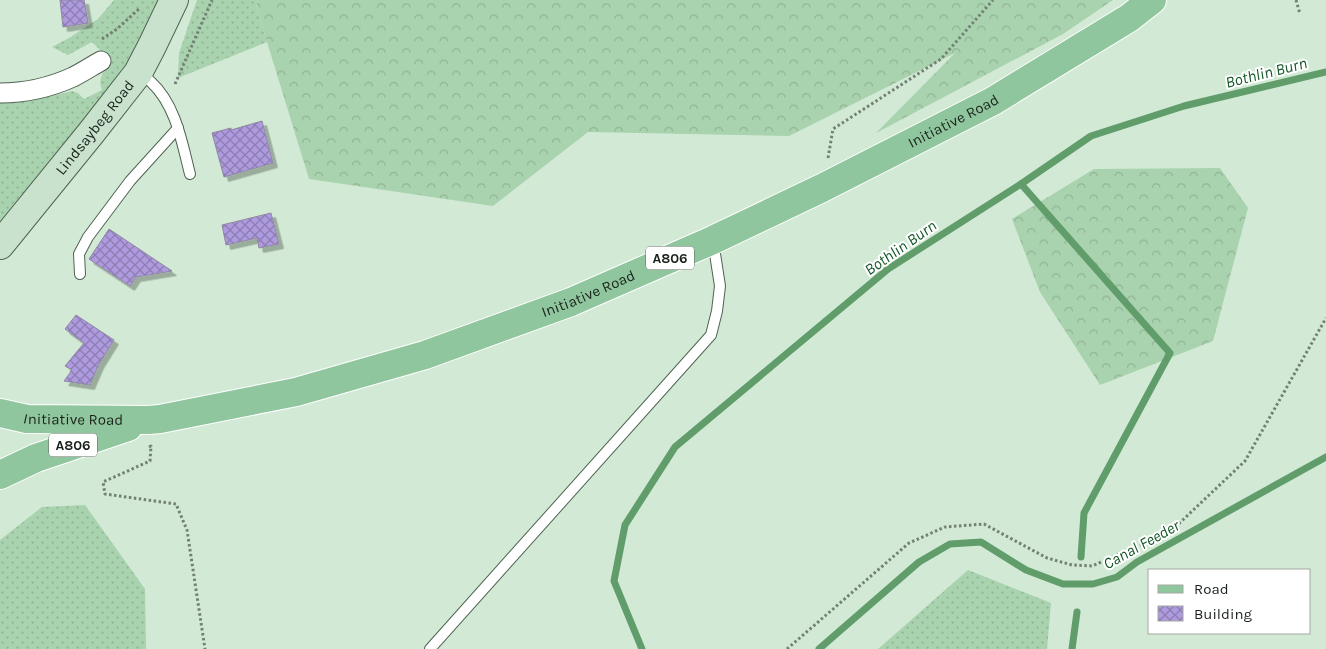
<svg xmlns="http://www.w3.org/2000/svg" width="1326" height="649" font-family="Karla,sans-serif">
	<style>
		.grass { fill: url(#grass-dots) }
		.forest { fill: url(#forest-crowns) }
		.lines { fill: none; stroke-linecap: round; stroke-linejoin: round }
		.stream { stroke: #609d6b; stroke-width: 7 }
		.building { fill: url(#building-cross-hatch); stroke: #8f88a0; filter: url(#shadow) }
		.service-casing { stroke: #4f6352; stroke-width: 12 }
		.minor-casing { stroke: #4f6352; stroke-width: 21 }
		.secondary-casing { stroke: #4f6352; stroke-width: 30 }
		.primary-casing { stroke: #fff; stroke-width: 30 }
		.path { stroke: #728174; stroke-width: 3; stroke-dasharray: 2.5 2.5; stroke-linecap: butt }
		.service { stroke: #fff; stroke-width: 10 }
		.minor { stroke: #fff; stroke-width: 19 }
		.secondary { stroke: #c8e2ce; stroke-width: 28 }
		.primary { stroke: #90c69d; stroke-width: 28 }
		.labels { text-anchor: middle; stroke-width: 4; stroke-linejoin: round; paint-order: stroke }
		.shield { fill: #fff; stroke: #5f645f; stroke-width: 1 }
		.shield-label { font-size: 14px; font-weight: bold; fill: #1a221b }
		.street-label { font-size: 15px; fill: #1a221b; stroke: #fff }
		.water-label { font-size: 16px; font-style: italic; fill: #135727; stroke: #fff }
	</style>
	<defs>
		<pattern id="grass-dots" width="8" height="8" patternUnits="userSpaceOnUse" patternTransform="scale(1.25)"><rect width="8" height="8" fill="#a9d2ae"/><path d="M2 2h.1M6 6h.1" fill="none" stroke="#91b495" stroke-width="1.8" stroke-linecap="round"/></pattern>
		<pattern id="forest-crowns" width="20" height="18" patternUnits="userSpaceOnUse" patternTransform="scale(1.25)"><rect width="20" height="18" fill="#a9d2ae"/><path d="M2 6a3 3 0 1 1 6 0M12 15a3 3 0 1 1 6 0" fill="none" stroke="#91b495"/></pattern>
		<pattern id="building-cross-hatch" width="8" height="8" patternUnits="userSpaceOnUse" patternTransform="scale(1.25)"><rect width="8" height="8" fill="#ae9ade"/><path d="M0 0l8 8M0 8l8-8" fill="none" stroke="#8d7db3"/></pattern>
		<filter id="shadow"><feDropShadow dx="4.5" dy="4.5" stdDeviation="0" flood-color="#0004"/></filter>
	</defs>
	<rect width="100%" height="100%" fill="#d2ead5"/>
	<!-- grass -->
	<g class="grass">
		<path d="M114,0H160L126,66L95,111L6,217L0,223V103H16L48,97L72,91L78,93L84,99L102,90C98,80 102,73 109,65L100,50L92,42L68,55L52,47L69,38L98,19Z"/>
		<path d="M197,0H258L256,6L267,42L178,78L179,53Z"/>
		<path d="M85,505L145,589L146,649H0V540L42,507Z"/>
		<path d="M968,570L1051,603L1047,649H878Z"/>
	</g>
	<!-- forest -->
	<g class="forest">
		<path d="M258,0H1113L1063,34L876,133L955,53L789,136L588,132L493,206L309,179L256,6Z"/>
		<path d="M1220,168L1248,208L1213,341L1100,385L1040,292L1012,219L1094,169Z"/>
	</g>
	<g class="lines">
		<!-- stream -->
		<g class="stream">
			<path d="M1021,184L1170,353L1084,513L1081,557"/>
			<path d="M642,649L614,581L625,525L675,447L888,269L1021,184L1091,136L1184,106L1326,72"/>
			<path d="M819,649L919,562L950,544L981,542L1026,570L1063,584H1093L1117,577L1137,562L1326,457"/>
			<path d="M1072,649L1077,612"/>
		</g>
	</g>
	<!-- building -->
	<g class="building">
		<path d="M60,0H84L88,23L63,27Z"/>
		<path d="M262,121L273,163L224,177L212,133L231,128V130Z"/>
		<path d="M271,213L279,244L259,248L257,238L226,245L222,225Z"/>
		<path d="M109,229L172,271L136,277L130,286L89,259Z"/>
		<path d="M76,315L114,340L99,364L90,385L64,381L72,370L65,366L84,343L65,329Z"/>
	</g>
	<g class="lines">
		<defs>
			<g id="service">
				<path d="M138,74C143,76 148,79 151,82C176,105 182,143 190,174"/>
				<path d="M80,274L79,254L88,237L130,181L178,128"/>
				<path d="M430,649L711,335L717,311L720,286L713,241"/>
			</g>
			<path id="minor" d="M0,93C24,93 51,87 73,77C83,72 92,66 101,61"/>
			<g id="secondary">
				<path id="s1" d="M0,245L91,133L138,73L152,46L174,0"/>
			</g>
			<g id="primary">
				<path id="s2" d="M0,413L27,419L148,420L160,419L296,392L425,355L571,302L713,240L822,188L993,101L1129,18L1152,0"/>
				<path d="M0,475L36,458L128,427"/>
			</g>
		</defs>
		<!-- service casing -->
		<use href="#service" class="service-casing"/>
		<!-- minor casing -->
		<use href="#minor" class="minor-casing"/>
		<!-- secondary casing -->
		<use href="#secondary" class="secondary-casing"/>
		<!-- primary casing -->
		<use href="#primary" class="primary-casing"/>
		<!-- path -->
		<g class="path">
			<path d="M1296,0L1300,14"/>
			<path d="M102,39L117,29L140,8"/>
			<path d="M175,84L212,0"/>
			<path d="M828,158L833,129L941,59L993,0"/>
			<path d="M149,447L151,446L150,461L103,482L105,494L176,504L187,530L205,649"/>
			<path d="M787,649L909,543L945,527L984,524L1047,558L1072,565L1092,566L1169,533L1245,461L1326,318"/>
		</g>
		<!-- service -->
		<use href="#service" class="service"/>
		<!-- minor -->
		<use href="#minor" class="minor"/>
		<!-- secondary -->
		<use href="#secondary" class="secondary"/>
		<!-- primary -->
		<use href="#primary" class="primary"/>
	</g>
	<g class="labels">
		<!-- shield labels -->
		<g class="shield">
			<rect x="646" y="246.5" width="48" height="23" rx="4"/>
			<rect x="49" y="433.5" width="48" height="23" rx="4"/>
		</g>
		<g class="shield-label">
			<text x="670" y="263">A806</text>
			<text x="73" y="450">A806</text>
		</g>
		<!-- street labels -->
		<g class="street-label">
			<text dy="5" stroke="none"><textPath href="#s2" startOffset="1012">Initiative Road</textPath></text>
			<text dy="5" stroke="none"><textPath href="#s1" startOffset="151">Lindsaybeg Road</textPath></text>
			<text dy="5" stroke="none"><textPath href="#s2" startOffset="608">Initiative Road</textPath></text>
			<text dy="5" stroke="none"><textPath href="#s2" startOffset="74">Initiative Road</textPath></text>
		</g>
		<!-- water labels -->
		<g class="water-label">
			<text transform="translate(1266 72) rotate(-14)" y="6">Bothlin Burn</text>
			<text transform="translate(900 247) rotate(-35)" y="6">Bothlin Burn</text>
			<text transform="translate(1141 544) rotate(-29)" y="6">Canal Feeder</text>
		</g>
	</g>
	<!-- legend -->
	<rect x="1148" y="569" width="162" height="65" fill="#ffffff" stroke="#a3a7a4"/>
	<rect x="1158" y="585" width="25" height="8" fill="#90c69d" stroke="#a3a7a4"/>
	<text x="1194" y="594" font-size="15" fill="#1a221b">Road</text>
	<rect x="1158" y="606" width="25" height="15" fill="url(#building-cross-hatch)" stroke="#a3a7a4"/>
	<text x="1194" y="619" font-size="15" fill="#1a221b">Building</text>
</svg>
